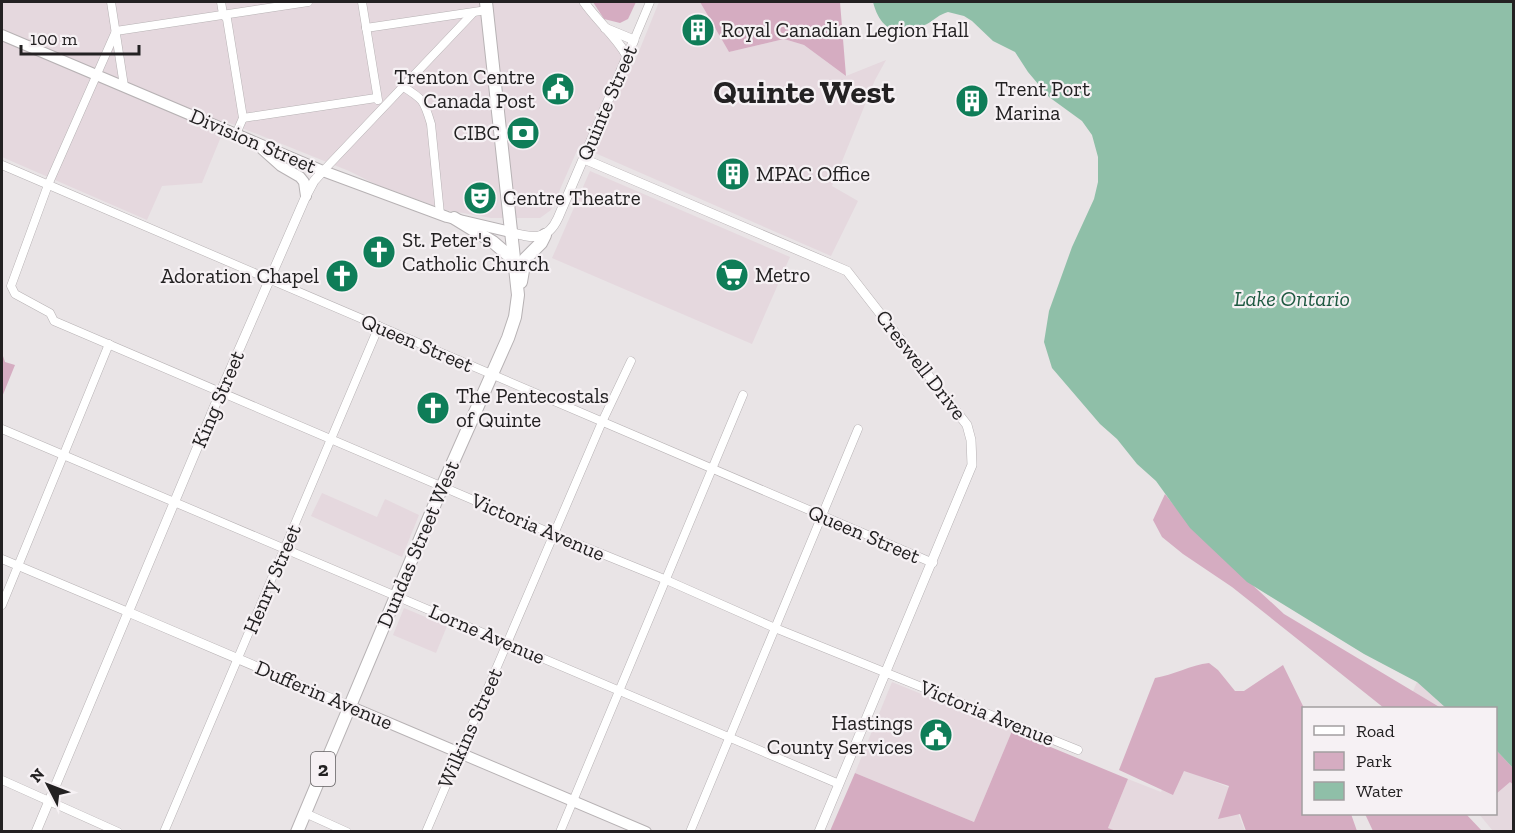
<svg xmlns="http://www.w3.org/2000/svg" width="1515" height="833" font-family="'Zilla Slab',serif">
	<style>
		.built { fill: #e5d8de }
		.green { fill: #d5acc1 }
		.water { fill: #8fbfa8 }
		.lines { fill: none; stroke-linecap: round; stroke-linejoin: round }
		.minor-casing { stroke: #b7b2b4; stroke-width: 9 }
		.tertiary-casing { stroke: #b7b2b4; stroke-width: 10 }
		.secondary-casing { stroke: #b7b2b4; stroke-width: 12 }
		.primary-casing { stroke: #b7b2b4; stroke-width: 14 }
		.minor { stroke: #fff; stroke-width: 8 }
		.tertiary { stroke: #fff; stroke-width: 9 }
		.secondary { stroke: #fff; stroke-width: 10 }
		.primary { stroke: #fff; stroke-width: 12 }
		.labels { text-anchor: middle; stroke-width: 4.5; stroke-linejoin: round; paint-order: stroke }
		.shield { fill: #f6f1f4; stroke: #625f61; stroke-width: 1.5 }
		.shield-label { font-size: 20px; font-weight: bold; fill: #232122 }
		.poi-label { font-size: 21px; fill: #232122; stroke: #f6f1f4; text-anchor: start }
		.street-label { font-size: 21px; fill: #232122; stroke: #f6f1f4 }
		.water-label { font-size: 22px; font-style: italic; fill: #1e5941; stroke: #f6f1f4 }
		.town-label { font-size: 33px; font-weight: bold; fill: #232122; stroke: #f6f1f4 }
	</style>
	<rect width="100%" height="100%" fill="#e9e4e6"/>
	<!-- built -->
	<g class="built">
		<path d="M2,2H579L633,66L659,2H700L729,52L784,39L804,45L846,76L886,60L875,80L832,186L858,201L831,256L579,146L551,210L540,218H491L446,210L375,184L349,171L227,122L202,183L162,186L147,220L2,157Z"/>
		<path d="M590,171L790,257L752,344L552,258Z"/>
		<path d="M322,493L377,517L385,499L419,515L402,557L311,516Z"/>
		<path d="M404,608L447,626L436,653L393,635Z"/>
		<path d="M892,682L1012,731L974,822L855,773Z"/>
		<path d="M1417,682L1446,708H1406Z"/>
		<path d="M1496,750L1513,768V831H1493L1479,814H1496Z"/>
		<path d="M1172,765L1228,787L1245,831L1116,832L1108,828L1128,779L1161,792Z"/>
	</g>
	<!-- green -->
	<g class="green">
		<path d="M593,2H636L628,19L620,23L604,19Z"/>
		<path d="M700,2H840L846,76L804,45L784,39L729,52Z"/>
		<path d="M2,353L5,362L15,365L2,397Z"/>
		<path d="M1165,494L1195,532L1284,614L1441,708H1384L1232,587L1183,554L1162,537L1153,520Z"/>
		<path d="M1209,663L1218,670L1235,691H1244L1283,665L1304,708V814H1351L1357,831H1246L1240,814L1218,819L1229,786L1184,771L1173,795L1119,770L1155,678C1173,675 1191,665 1209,663Z"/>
		<path d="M1012,731L1128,779L1108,828L1116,831H830L855,773L974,822Z"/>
		<path d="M1496,750L1513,768L1514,785L1510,782L1496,794Z"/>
		<path d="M1365,814H1466L1482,831H1373Z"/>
	</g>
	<!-- water -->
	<path class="water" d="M873,2H1513V768L1496,750V708H1446L1417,682L1364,654L1247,582L1190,528L1156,481L1137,464L1117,439L1100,424L1052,368L1044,342L1049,311L1072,247L1094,199L1098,182V157L1092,135L1082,121L1049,97L1028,72L1015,52L993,41L972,21L964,16L948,12C940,14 934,20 927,24C900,37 881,33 873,2Z"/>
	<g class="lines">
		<defs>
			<g id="minor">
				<path d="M111,2L124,86"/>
				<path d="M221,2L223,14L227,19L243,118L236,134"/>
				<path d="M362,2L378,100"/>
				<path d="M366,28L487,10"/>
				<path d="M116,31L48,185L11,286L15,294L50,313L54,321L553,534L664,579L775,628L1078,750"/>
				<path d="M116,31L308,2"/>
				<path d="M634,40L650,2"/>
				<path d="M402,86C423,99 424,100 431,124L440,214"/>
				<path d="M243,118L376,98"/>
				<path d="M2,165L933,563"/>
				<path d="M323,171L473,13"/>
				<path d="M2,429L839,784"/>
				<path d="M2,559L128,612"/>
				<path d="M2,605L109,344"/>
				<path d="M2,780L118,832"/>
				<path d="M305,813L347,832"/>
				<path d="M164,832L379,326"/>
				<path d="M426,832L602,422L631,361"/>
				<path d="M560,832L743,395"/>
				<path d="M690,832L858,429"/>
			</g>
			<g id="tertiary">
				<path d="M584,2C597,21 616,36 627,56"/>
				<path d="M584,159L847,271L967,425L971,440L972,465L819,832"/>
				<path d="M510,232C532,238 547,242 558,218L634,40L605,28"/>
				<path d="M128,612L349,706"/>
				<path d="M36,832L221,391L306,196L314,181L323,171"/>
			</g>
			<g id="secondary">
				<path d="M2,35L323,171L447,217L510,232"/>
				<path d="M262,149L281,166L300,177L304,182L306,196"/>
				<path d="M349,706L646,832"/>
			</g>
			<g id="primary">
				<path d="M454,218L493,242L514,260"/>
				<path d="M521,282L525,259L541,243L545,235"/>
				<path d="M297,832L442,487L508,338L515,317L518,295L486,2"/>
			</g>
		</defs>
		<!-- minor casing -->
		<use href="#minor" class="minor-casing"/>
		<!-- tertiary casing -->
		<use href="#tertiary" class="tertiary-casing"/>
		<!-- secondary casing -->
		<use href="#secondary" class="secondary-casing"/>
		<!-- primary casing -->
		<use href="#primary" class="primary-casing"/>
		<!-- minor -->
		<use href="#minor" class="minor"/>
		<!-- tertiary -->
		<use href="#tertiary" class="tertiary"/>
		<!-- secondary -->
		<use href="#secondary" class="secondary"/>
		<!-- primary -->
		<use href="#primary" class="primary"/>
	</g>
	<!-- icons -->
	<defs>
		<symbol id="building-disc" viewBox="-11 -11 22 22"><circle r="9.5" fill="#0f7d58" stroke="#f6f1f4"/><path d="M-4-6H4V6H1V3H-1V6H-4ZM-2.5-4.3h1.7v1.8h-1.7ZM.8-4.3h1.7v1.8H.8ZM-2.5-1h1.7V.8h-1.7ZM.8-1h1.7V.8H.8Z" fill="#fff"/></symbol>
		<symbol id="civic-disc" viewBox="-11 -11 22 22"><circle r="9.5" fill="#0f7d58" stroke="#f6f1f4"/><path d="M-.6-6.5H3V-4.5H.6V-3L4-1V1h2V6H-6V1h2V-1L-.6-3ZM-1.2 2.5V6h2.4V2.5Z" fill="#fff"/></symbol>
		<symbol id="bank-disc" viewBox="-11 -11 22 22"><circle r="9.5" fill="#0f7d58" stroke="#f6f1f4"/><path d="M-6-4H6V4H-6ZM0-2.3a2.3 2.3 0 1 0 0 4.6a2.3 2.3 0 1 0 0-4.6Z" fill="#fff"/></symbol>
		<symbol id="theatre-disc" viewBox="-11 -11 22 22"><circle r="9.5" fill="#0f7d58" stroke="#f6f1f4"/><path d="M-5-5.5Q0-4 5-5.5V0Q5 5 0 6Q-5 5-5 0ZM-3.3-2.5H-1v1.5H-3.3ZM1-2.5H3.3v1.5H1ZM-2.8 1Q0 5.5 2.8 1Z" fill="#fff"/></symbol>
		<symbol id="church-disc" viewBox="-11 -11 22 22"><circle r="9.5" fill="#0f7d58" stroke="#f6f1f4"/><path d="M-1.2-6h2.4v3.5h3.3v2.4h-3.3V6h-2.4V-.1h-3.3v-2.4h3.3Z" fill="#fff"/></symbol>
		<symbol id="supermarket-disc" viewBox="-11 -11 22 22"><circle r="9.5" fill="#0f7d58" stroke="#f6f1f4"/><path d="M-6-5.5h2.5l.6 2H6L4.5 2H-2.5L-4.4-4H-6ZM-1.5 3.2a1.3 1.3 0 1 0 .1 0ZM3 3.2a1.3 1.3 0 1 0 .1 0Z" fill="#fff"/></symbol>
	</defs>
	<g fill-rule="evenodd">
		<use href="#building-disc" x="679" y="11" width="38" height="38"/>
		<use href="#civic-disc" x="539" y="70" width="38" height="38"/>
		<use href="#building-disc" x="953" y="82" width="38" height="38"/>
		<use href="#bank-disc" x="504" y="114" width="38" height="38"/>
		<use href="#building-disc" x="714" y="155" width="38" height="38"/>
		<use href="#theatre-disc" x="461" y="179" width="38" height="38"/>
		<use href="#church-disc" x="360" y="233" width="38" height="38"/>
		<use href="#supermarket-disc" x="713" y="256" width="38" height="38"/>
		<use href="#church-disc" x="323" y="257" width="38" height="38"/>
		<use href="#church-disc" x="414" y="389" width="38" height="38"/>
		<use href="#civic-disc" x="917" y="716" width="38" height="38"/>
	</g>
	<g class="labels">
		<!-- shield labels -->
		<rect class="shield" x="311" y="752" width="24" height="34" rx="4.5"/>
		<g class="shield-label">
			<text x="323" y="776">2</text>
		</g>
		<!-- poi labels -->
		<g class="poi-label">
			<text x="721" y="37">Royal Canadian Legion Hall</text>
			<text x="535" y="84" text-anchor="end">Trenton Centre<tspan x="535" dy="24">Canada Post</tspan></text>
			<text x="995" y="96">Trent Port<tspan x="995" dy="24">Marina</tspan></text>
			<text x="500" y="140" text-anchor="end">CIBC</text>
			<text x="756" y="181">MPAC Office</text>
			<text x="503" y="205">Centre Theatre</text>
			<text x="402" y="247">St. Peter's<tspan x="402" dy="24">Catholic Church</tspan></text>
			<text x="755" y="282">Metro</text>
			<text x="319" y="283" text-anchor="end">Adoration Chapel</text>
			<text x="456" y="403">The Pentecostals<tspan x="456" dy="24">of Quinte</tspan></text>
			<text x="913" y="730" text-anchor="end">Hastings<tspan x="913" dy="24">County Services</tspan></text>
		</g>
		<!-- street labels -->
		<g class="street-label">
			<text transform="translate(607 103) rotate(-67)" y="7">Quinte Street</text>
			<text transform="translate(253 141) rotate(23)" y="7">Division Street</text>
			<text transform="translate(417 343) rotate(23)" y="7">Queen Street</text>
			<text transform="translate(921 365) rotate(52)" y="7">Creswell Drive</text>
			<text transform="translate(218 399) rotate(-67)" y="7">King Street</text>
			<text transform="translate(538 527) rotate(23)" y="7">Victoria Avenue</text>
			<text transform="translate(864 534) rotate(23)" y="7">Queen Street</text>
			<text transform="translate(418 544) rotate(-67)" y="7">Dundas Street West</text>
			<text transform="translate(272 579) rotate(-67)" y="7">Henry Street</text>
			<text transform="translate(487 634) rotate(23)" y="7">Lorne Avenue</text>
			<text transform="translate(324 695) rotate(23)" y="7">Dufferin Avenue</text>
			<text transform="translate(987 713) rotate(22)" y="7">Victoria Avenue</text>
			<text transform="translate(470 728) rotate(-66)" y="7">Wilkins Street</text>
		</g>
		<!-- water labels -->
		<g class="water-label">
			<text x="1292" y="306">Lake Ontario</text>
		</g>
		<!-- town labels -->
		<g class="town-label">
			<text x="804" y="103">Quinte West</text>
		</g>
	</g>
	<!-- border -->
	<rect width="1515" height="833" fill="none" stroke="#232122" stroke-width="6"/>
	<!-- legend -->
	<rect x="1302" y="707" width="195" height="108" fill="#f6f1f4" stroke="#a29ea0" stroke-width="1.5"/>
	<rect x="1314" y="726" width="30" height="9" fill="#ffffff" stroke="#a29ea0" stroke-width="1.5"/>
	<text x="1356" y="737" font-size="18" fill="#232122">Road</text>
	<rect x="1314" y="752" width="30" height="18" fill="#d5acc1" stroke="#a29ea0" stroke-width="1.5"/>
	<text x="1356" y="767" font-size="18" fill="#232122">Park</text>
	<rect x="1314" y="782" width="30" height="18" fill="#8fbfa8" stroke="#a29ea0" stroke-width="1.5"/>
	<text x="1356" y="797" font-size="18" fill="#232122">Water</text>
	<!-- north arrow -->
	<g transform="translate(48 785) rotate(312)" stroke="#f6f1f4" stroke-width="4.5" paint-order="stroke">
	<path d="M0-4.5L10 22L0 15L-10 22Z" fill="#232122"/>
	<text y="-9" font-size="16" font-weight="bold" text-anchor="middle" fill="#232122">N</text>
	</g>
	<!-- scale -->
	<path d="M21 45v9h118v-9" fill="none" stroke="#232122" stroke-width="3"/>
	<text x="30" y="45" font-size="18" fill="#232122" stroke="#f6f1f4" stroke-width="4.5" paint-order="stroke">100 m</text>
</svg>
